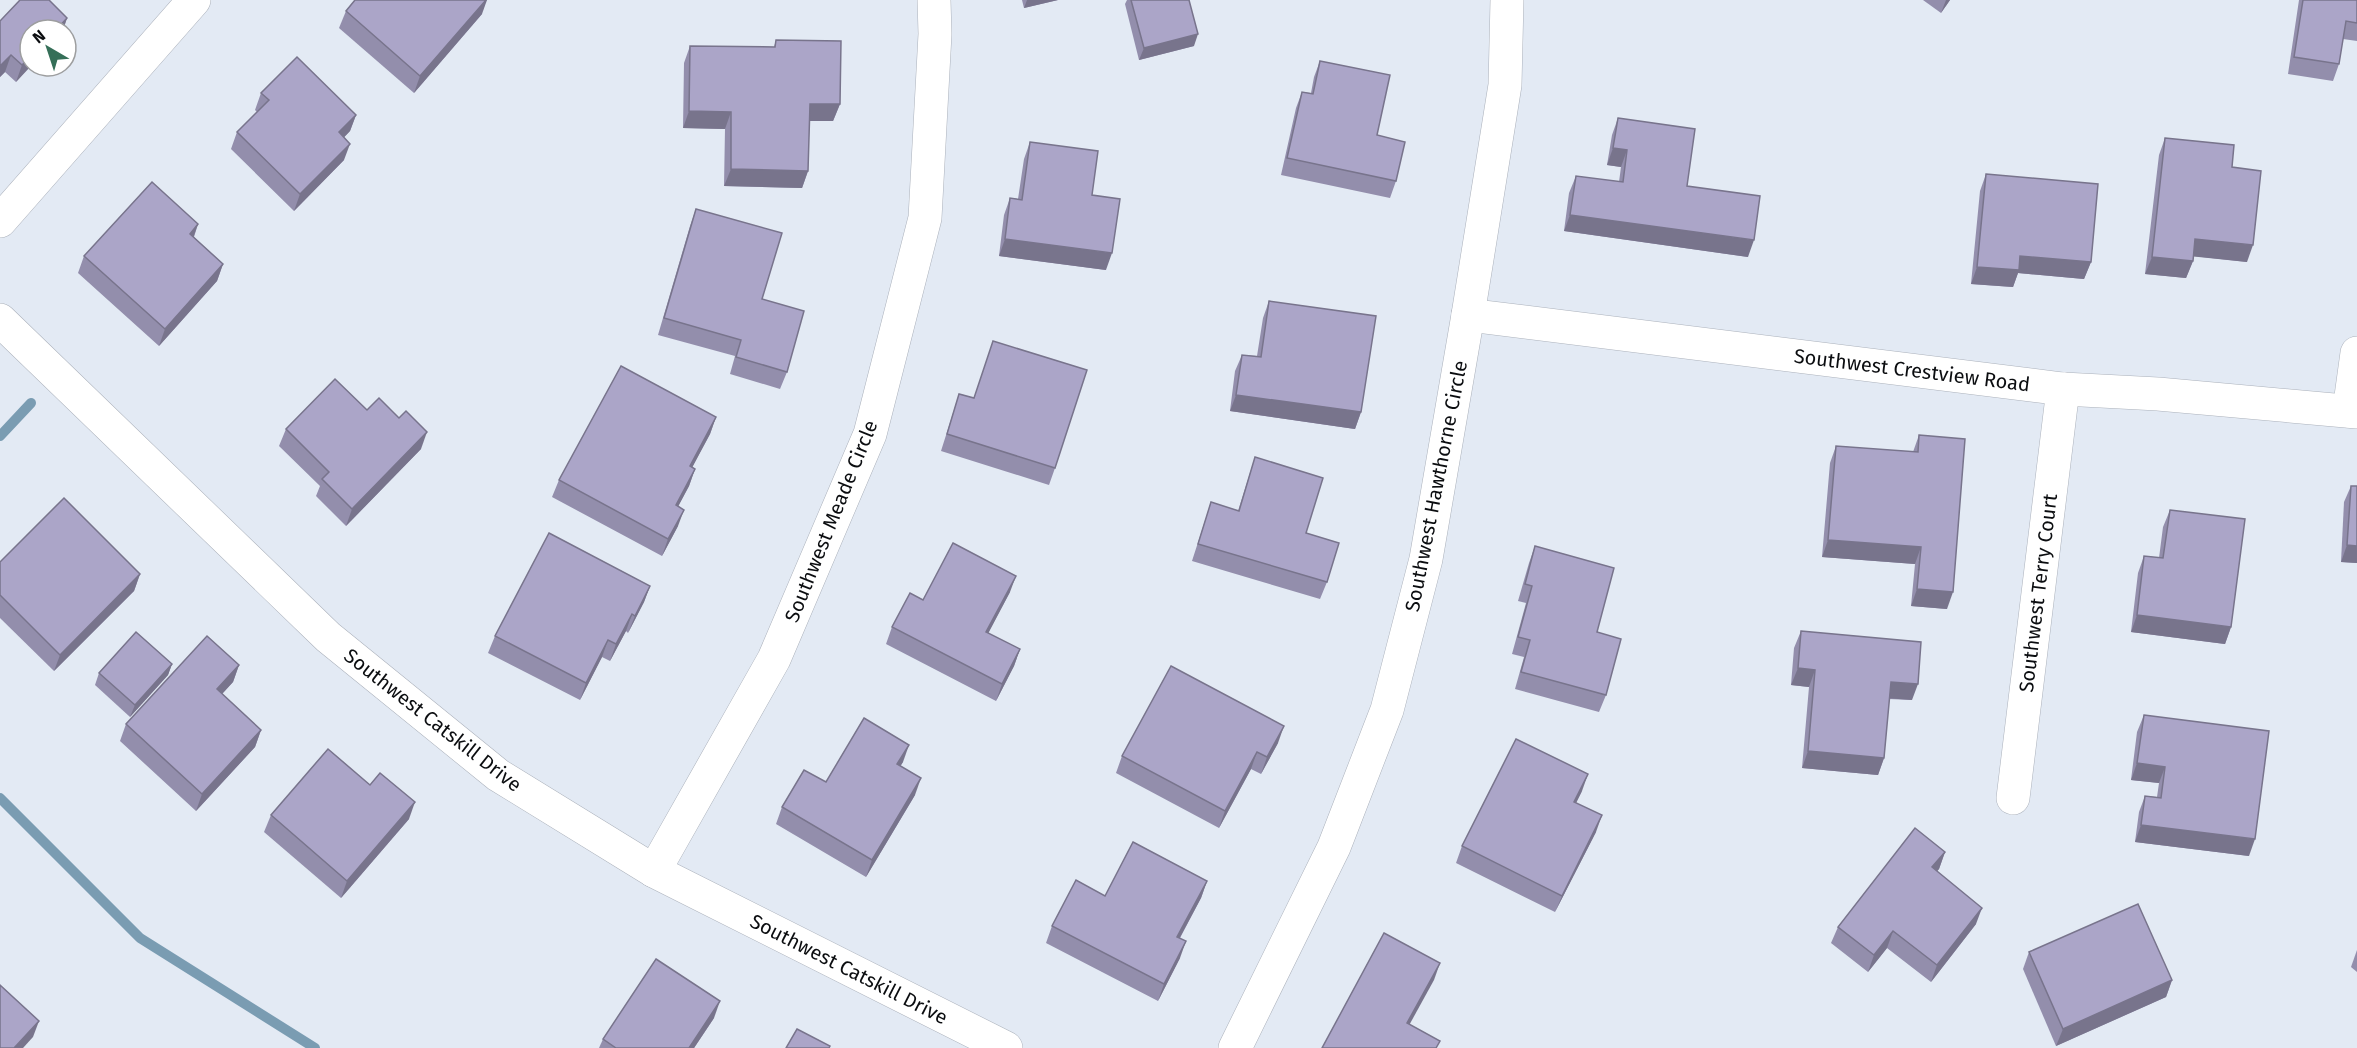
<svg xmlns="http://www.w3.org/2000/svg" width="2357" height="1048" font-family="'Fira Sans',sans-serif">
	<style>
		.lines { fill: none; stroke-linecap: round; stroke-linejoin: round }
		.stream { stroke: #7a9cb2; stroke-width: 10 }
		.minor-casing { stroke: #abb1bb; stroke-width: 34 }
		.minor { stroke: #fff; stroke-width: 33 }
		.wall { fill: #938eac }
		.shaded-wall { fill: #78748c }
		.building { fill: #aba5c8; stroke: #78748c; stroke-width: 1.5 }
		.labels { text-anchor: middle; stroke-width: 6; stroke-linejoin: round; paint-order: stroke }
		.street-label { font-size: 20px; fill: #0b0d10; stroke: #fff }
	</style>
	<rect width="100%" height="100%" fill="#e3eaf4"/>
	<g class="lines">
		<!-- stream -->
		<g class="stream">
			<path d="M0,436L31,403"/>
			<path d="M0,798L140,938L315,1048"/>
		</g>
		<defs>
			<g id="minor">
				<path d="M0,221L194,0"/>
				<path d="M1468,315L2063,389L2158,394L2357,412"/>
				<path d="M0,320L328,637L498,775L654,871L1006,1048"/>
				<path d="M2349,411L2357,353"/>
				<path d="M2013,798L2063,389"/>
				<path d="M654,871L774,659L870,434L925,218L935,34L934,0"/>
				<path d="M1235,1048L1334,847L1387,710L1426,559L1468,315L1505,85L1507,0"/>
			</g>
		</defs>
		<!-- minor casing -->
		<use href="#minor" class="minor-casing"/>
		<!-- minor -->
		<use href="#minor" class="minor"/>
	</g>
	<!-- wall -->
	<g class="wall">
		<path d="M1022,0H1058L1024,8Z"/>
		<path d="M1127,0H1189L1194,46L1139,60L1125,4Z"/>
		<path d="M1923,0H1950L1941,13Z"/>
		<path d="M2299,0H2357V41L2343,39L2339,64L2333,81L2288,74Z"/>
		<path d="M346,11L482,14L414,93L339,28Z"/>
		<path d="M67,18L63,30H30V66L16,82L5,72L0,77V21Z"/>
		<path d="M776,40L840,104L833,121H809L808,171L802,188L724,186L725,129L683,128L684,63L690,46L774,47Z"/>
		<path d="M1320,61L1377,135L1396,181L1390,198L1281,175L1296,108L1302,92L1311,93L1314,77Z"/>
		<path d="M261,93L356,115L350,131L344,137V160L294,211L231,149L237,132L257,112L255,110Z"/>
		<path d="M1618,118L1687,186L1748,257L1564,231L1569,193L1576,176L1619,182L1621,167L1607,165L1612,135Z"/>
		<path d="M2165,138L2232,167L2247,262L2193,256V261L2186,278L2145,274L2159,155Z"/>
		<path d="M1030,142L1106,270L999,256L1004,215L1010,198L1018,199L1024,159Z"/>
		<path d="M1986,174L2091,262L2084,279L2018,273L2013,287L1971,284L1980,191Z"/>
		<path d="M696,209L762,299L787,372L780,389L730,374L735,356L658,335L690,226Z"/>
		<path d="M198,224L194,237L223,264L217,281L159,346L78,273L84,256Z"/>
		<path d="M1269,301L1361,412L1355,429L1230,411L1235,371L1242,355L1257,356L1263,318Z"/>
		<path d="M993,341L1055,468L1049,485L941,451L959,394L974,398Z"/>
		<path d="M367,410L421,449L346,526L316,496L320,486L279,446L286,429Z"/>
		<path d="M716,417L710,434L692,467L695,469L689,486L678,506V526L662,556L552,497L559,480Z"/>
		<path d="M1919,435L1947,609L1911,606L1915,564L1822,557L1830,463L1836,446L1913,452Z"/>
		<path d="M1255,457L1306,533L1327,582L1320,599L1192,561L1211,502L1238,511Z"/>
		<path d="M2351,486L2357,563L2341,562L2344,502Z"/>
		<path d="M2170,510L2231,627L2225,644L2131,632L2138,573L2144,556L2159,558L2163,527Z"/>
		<path d="M1535,546L1597,632L1606,695L1599,712L1515,689L1524,657L1512,654L1526,603L1518,601L1529,563Z"/>
		<path d="M0,562L140,574L134,591L54,671L0,618Z"/>
		<path d="M650,586L644,602L628,633L626,631L610,661L602,657L580,700L488,653L495,636Z"/>
		<path d="M1010,592L988,633L1020,649L1014,666L996,701L886,644L892,627L923,600Z"/>
		<path d="M1801,631L1912,700L1889,699L1884,758L1878,775L1802,768L1809,687L1791,685L1794,648Z"/>
		<path d="M172,664L168,675L130,717L95,685L99,673Z"/>
		<path d="M239,665L233,682L222,694L261,730L255,747L196,811L120,741L126,724Z"/>
		<path d="M2144,715L2249,856L2135,842L2139,812L2145,796L2157,797L2159,783L2131,780L2137,732Z"/>
		<path d="M1278,743L1261,774L1251,769L1219,828L1116,773L1122,756Z"/>
		<path d="M903,762L900,766L915,795L866,877L776,824L782,807L826,782Z"/>
		<path d="M1582,791L1576,803L1596,832L1555,912L1456,863L1462,846Z"/>
		<path d="M271,815L409,819L341,898L264,832Z"/>
		<path d="M1945,852L1939,869L1937,871L1976,924L1931,982L1887,948L1868,972L1831,943L1838,927Z"/>
		<path d="M1207,881L1201,898L1180,938V958L1158,1001L1046,943L1052,926L1105,896Z"/>
		<path d="M2357,950V972L2351,967Z"/>
		<path d="M2029,952L2172,980L2166,997L2056,1046L2023,969Z"/>
		<path d="M714,1018L694,1048H599L603,1039Z"/>
	</g>
	<!-- shaded-wall -->
	<g class="shaded-wall">
		<path d="M486,0H487L482,14L414,93L420,76Z"/>
		<path d="M1027,0H1058L1024,8Z"/>
		<path d="M1946,0H1950L1941,13Z"/>
		<path d="M67,18L63,30H56Z"/>
		<path d="M1198,34L1194,46L1139,60L1144,48Z"/>
		<path d="M11,55L5,72L0,77V66Z"/>
		<path d="M30,57V66H31L16,82L22,65Z"/>
		<path d="M810,104H840L833,121H804Z"/>
		<path d="M689,111L731,112L725,129L683,128Z"/>
		<path d="M356,115L350,131L333,149L339,132Z"/>
		<path d="M350,144L344,160L294,211L300,194Z"/>
		<path d="M1613,148L1627,150L1621,167L1607,165Z"/>
		<path d="M731,169L808,171L802,188L724,186Z"/>
		<path d="M1570,215L1754,240L1748,257L1564,231Z"/>
		<path d="M198,224L192,241L190,234Z"/>
		<path d="M1005,239L1112,253L1106,270L999,256Z"/>
		<path d="M2195,239L2253,245L2247,262L2189,256Z"/>
		<path d="M2020,256L2091,262L2084,279L2018,273L2013,287L1971,284L1977,267Z"/>
		<path d="M2152,257L2193,261L2186,278L2145,274Z"/>
		<path d="M223,264L217,281L159,346L165,329Z"/>
		<path d="M1236,395L1361,412L1355,429L1230,411Z"/>
		<path d="M716,417L710,434L684,483L690,466Z"/>
		<path d="M427,432L421,449L346,526L352,509Z"/>
		<path d="M695,469L689,486L670,522L676,505Z"/>
		<path d="M684,510L678,526L662,556L668,539Z"/>
		<path d="M1828,540L1921,547L1915,564L1822,557Z"/>
		<path d="M2347,545L2357,546V563L2341,562Z"/>
		<path d="M140,574L134,591L54,671L60,655Z"/>
		<path d="M1016,576L1010,592L980,649L986,632Z"/>
		<path d="M650,586L644,602L628,633L635,616Z"/>
		<path d="M1917,589L1953,592L1947,609L1911,606Z"/>
		<path d="M632,614L626,631L610,661L616,644Z"/>
		<path d="M2137,615L2231,627L2225,644L2131,632Z"/>
		<path d="M608,640L602,657L580,700L586,683Z"/>
		<path d="M1020,649L1014,666L996,701L1002,684Z"/>
		<path d="M172,664L168,675L130,717L135,705Z"/>
		<path d="M239,665L233,682L211,706L217,689Z"/>
		<path d="M1798,668L1815,670L1809,687L1791,685Z"/>
		<path d="M1891,682L1918,684L1912,700L1885,698Z"/>
		<path d="M1284,726L1278,743L1261,774L1267,757Z"/>
		<path d="M261,730L255,747L196,811L202,794Z"/>
		<path d="M909,745L903,762L891,781L897,764Z"/>
		<path d="M1808,751L1884,758L1878,775L1802,768Z"/>
		<path d="M1257,752L1251,769L1219,828L1225,811Z"/>
		<path d="M2137,763L2165,767L2159,783L2131,780Z"/>
		<path d="M1588,774L1582,791L1568,819L1574,802Z"/>
		<path d="M921,778L915,795L866,877L872,860Z"/>
		<path d="M415,802L409,819L341,898L347,881Z"/>
		<path d="M1602,815L1596,832L1555,912L1562,896Z"/>
		<path d="M2141,825L2255,839L2249,856L2135,842Z"/>
		<path d="M1945,852L1939,869L1926,884L1932,867Z"/>
		<path d="M1207,881L1201,898L1171,954L1177,937Z"/>
		<path d="M1982,908L1976,924L1931,982L1937,965Z"/>
		<path d="M1893,931L1887,948L1868,972L1874,955Z"/>
		<path d="M1186,941L1180,958L1158,1001L1164,984Z"/>
		<path d="M1440,963L1434,980L1401,1040L1407,1023Z"/>
		<path d="M2172,980L2166,997L2056,1046L2063,1029Z"/>
		<path d="M720,1001L714,1018L694,1048H689Z"/>
		<path d="M39,1021L33,1037L23,1048H14Z"/>
	</g>
	<!-- building -->
	<g class="building">
		<path d="M20,0H49L67,18L56,30H30V57L22,65L11,55L0,66V21Z"/>
		<path d="M355,0H486L420,76L346,11Z"/>
		<path d="M1131,0H1189L1198,34L1144,48Z"/>
		<path d="M2303,0H2357V23L2346,21L2339,64L2294,57Z"/>
		<path d="M776,40L841,41L840,104H810L808,171L731,169V112L689,111L690,46L775,47Z"/>
		<path d="M297,57L356,115L339,132L350,144L300,194L237,132L269,100L261,93Z"/>
		<path d="M1320,61L1390,75L1377,135L1405,142L1396,181L1287,158L1302,92L1313,94Z"/>
		<path d="M1618,118L1695,129L1687,186L1760,196L1754,240L1570,215L1576,176L1623,182L1627,150L1613,148Z"/>
		<path d="M2165,138L2234,145L2232,167L2261,171L2253,245L2195,239L2193,261L2152,257Z"/>
		<path d="M1030,142L1098,151L1092,195L1120,199L1112,253L1005,239L1010,198L1022,200Z"/>
		<path d="M1986,174L2098,184L2091,262L2020,256L2019,270L1977,267Z"/>
		<path d="M152,182L198,224L190,234L223,264L165,329L84,256Z"/>
		<path d="M696,209L782,233L762,299L804,311L787,372L736,357L741,340L664,318Z"/>
		<path d="M1269,301L1376,316L1361,412L1236,395L1242,355L1261,357Z"/>
		<path d="M993,341L1087,370L1055,468L947,434L959,394L974,398Z"/>
		<path d="M621,366L716,417L690,466L695,469L676,505L684,510L668,539L559,480Z"/>
		<path d="M335,379L367,410L379,398L399,418L406,411L427,432L352,509L322,479L329,472L286,429Z"/>
		<path d="M1919,435L1965,439L1953,592L1917,589L1921,547L1828,540L1836,446L1918,452Z"/>
		<path d="M1255,457L1323,478L1306,533L1339,543L1327,582L1198,544L1211,502L1239,511Z"/>
		<path d="M2351,486H2357V546L2347,545Z"/>
		<path d="M64,498L140,574L60,655L0,595V562Z"/>
		<path d="M2170,510L2245,519L2231,627L2137,615L2144,556L2163,558Z"/>
		<path d="M549,533L650,586L635,616L632,614L616,644L608,640L586,683L495,636Z"/>
		<path d="M953,543L1016,576L986,632L1020,649L1002,684L892,627L910,593L923,600Z"/>
		<path d="M1535,546L1614,568L1597,632L1621,639L1606,695L1521,672L1530,640L1518,637L1532,586L1525,584Z"/>
		<path d="M1801,631L1921,642L1918,684L1891,682L1884,758L1808,751L1815,670L1798,668Z"/>
		<path d="M136,632L172,664L135,705L99,673Z"/>
		<path d="M207,636L239,665L217,689L261,730L202,794L126,724Z"/>
		<path d="M1171,666L1284,726L1267,757L1257,752L1225,811L1122,756Z"/>
		<path d="M2144,715L2269,731L2255,839L2141,825L2145,796L2161,798L2165,767L2137,763Z"/>
		<path d="M864,718L909,745L897,764L921,778L872,860L782,807L804,770L826,782Z"/>
		<path d="M1516,739L1588,774L1574,802L1602,815L1562,896L1462,846Z"/>
		<path d="M328,749L370,785L380,773L415,802L347,881L271,815Z"/>
		<path d="M1915,828L1945,852L1932,867L1982,908L1937,965L1893,931L1874,955L1838,927Z"/>
		<path d="M1133,842L1207,881L1177,937L1186,941L1164,984L1052,926L1076,880L1105,896Z"/>
		<path d="M2138,904L2172,980L2063,1029L2029,952Z"/>
		<path d="M1384,933L1440,963L1407,1023L1440,1041L1436,1048H1322Z"/>
		<path d="M656,959L720,1001L689,1048H616L603,1039Z"/>
		<path d="M0,985L39,1021L14,1048H0Z"/>
		<path d="M797,1029L830,1046L829,1048H786Z"/>
	</g>
	<g class="labels">
		<!-- street labels -->
		<g class="street-label">
			<text transform="translate(1912 370) rotate(7)" y="7">Southwest Crestview Road</text>
			<text transform="translate(1436 486) rotate(-79)" y="7">Southwest Hawthorne Circle</text>
			<text transform="translate(831 521) rotate(-68)" y="7">Southwest Meade Circle</text>
			<text transform="translate(2038 593) rotate(-83)" y="7">Southwest Terry Court</text>
			<text transform="translate(433 720) rotate(38)" y="7">Southwest Catskill Drive</text>
			<text transform="translate(849 969) rotate(27)" y="7">Southwest Catskill Drive</text>
		</g>
	</g>
	<!-- north arrow -->
	<g transform="translate(48 48) rotate(321)"><circle r="28" fill="#ffffff" stroke="#9d9e9f" stroke-width="1.5"/>
	<path d="M0-4.5L10 22L0 15L-10 22Z" fill="#356f58"/>
	<text y="-9" font-size="16" font-weight="bold" text-anchor="middle" fill="#0b0d10">N</text>
	</g>
</svg>
